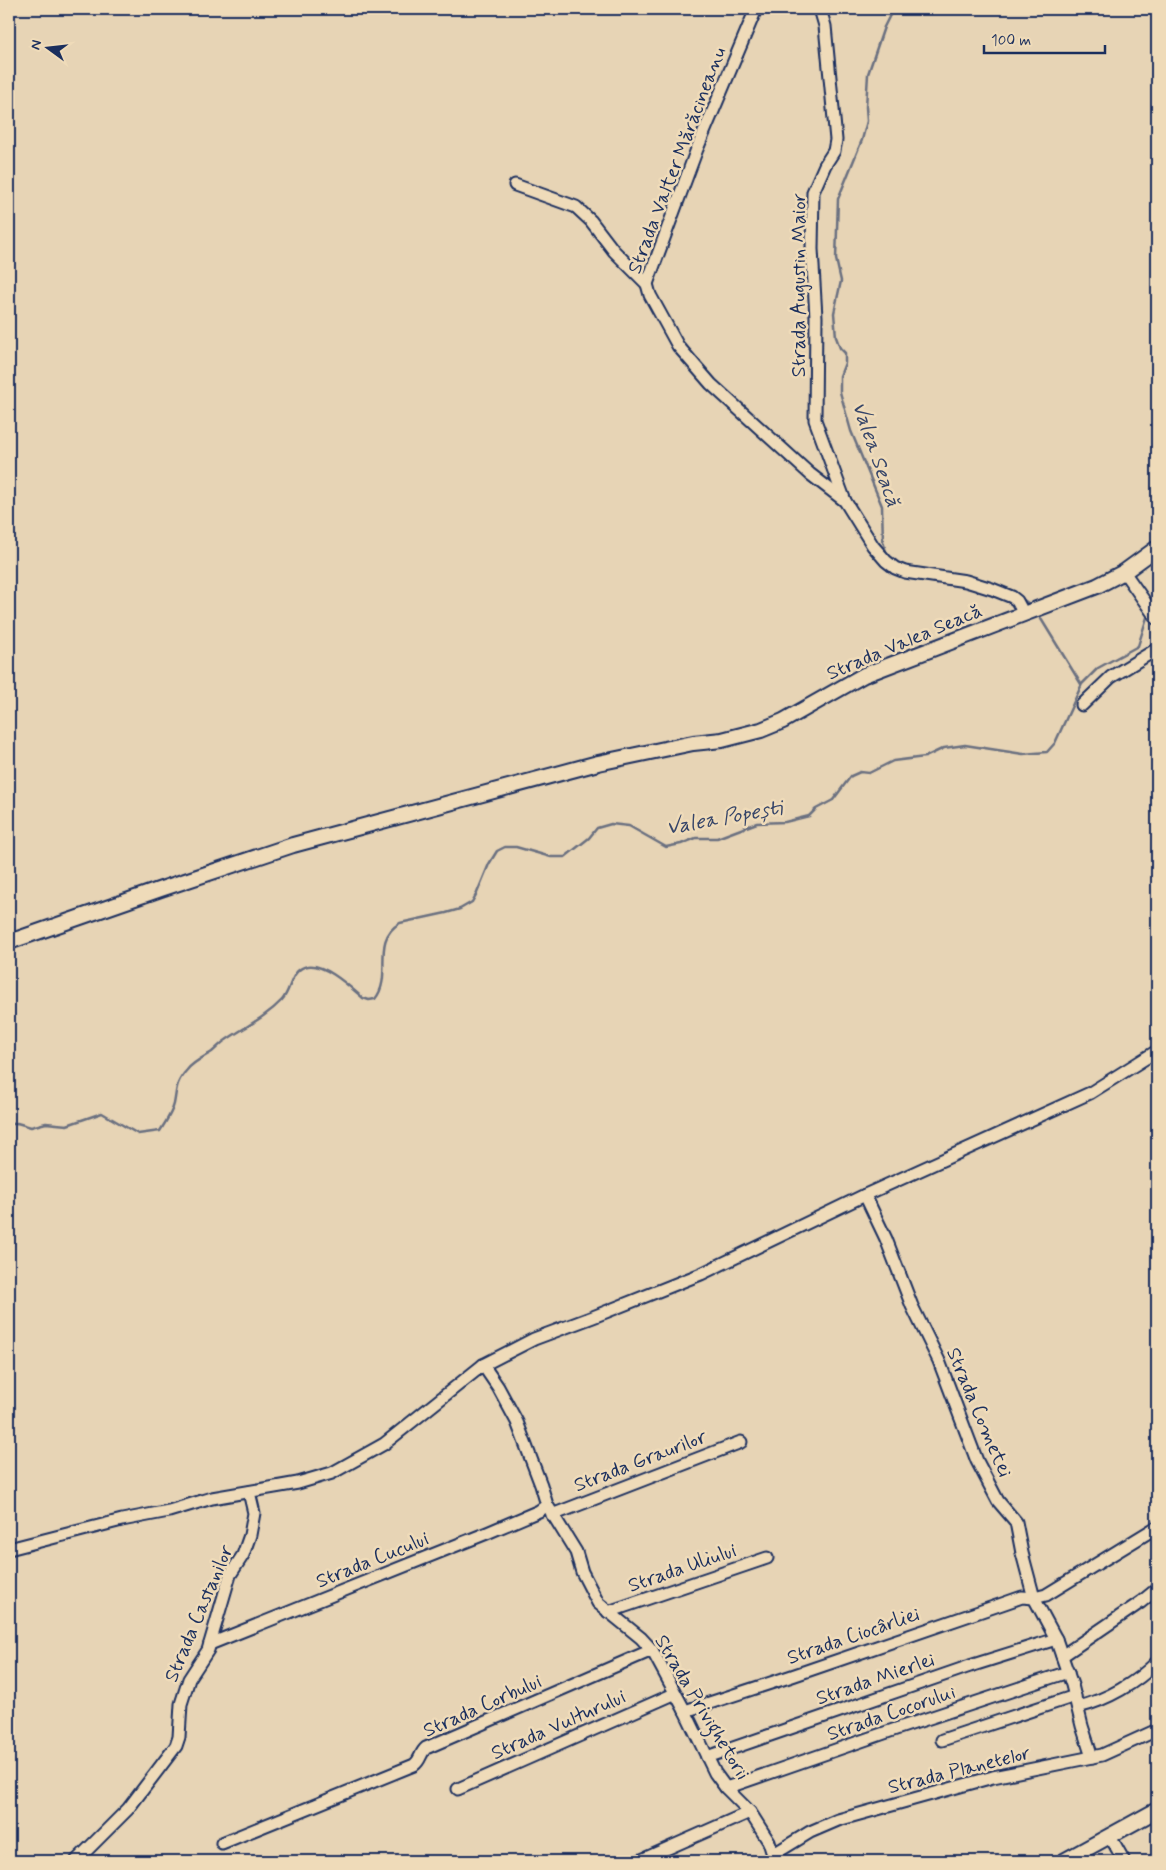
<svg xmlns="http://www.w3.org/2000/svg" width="1166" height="1870" font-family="Mynerve,sans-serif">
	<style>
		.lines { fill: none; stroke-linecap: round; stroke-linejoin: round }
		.stream { stroke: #6b7080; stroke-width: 2.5 }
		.minor-casing { stroke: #1b2f5e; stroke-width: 15 }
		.major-casing { stroke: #1b2f5e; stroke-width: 18 }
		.minor { stroke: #efdbb9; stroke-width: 11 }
		.major { stroke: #efdbb9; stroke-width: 14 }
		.labels { text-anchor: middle; stroke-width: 5; stroke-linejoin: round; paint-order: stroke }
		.street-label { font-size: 20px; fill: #1b2f5e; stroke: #efdbb9 }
		.water-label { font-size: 21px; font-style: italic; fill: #364569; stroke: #efdbb9 }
	</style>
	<rect width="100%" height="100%" fill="#e7d4b5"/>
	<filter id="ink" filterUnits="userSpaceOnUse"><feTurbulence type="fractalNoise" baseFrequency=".02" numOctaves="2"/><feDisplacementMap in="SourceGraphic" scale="10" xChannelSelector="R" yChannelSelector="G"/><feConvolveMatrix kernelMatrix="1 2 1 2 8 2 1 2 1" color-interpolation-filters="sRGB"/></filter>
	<g filter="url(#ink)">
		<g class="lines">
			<!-- stream -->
			<g class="stream">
				<path d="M887,555L883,541L882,506L851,431L840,392V376L845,363V353L840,348L836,337L834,313L841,281L836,259L838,199L862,140L867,121L866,107L868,74L884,27L893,9"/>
				<path d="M1018,596L1032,606"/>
				<path d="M1038,614L1081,684"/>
				<path d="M9,1125L17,1123L31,1127L46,1123L67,1125L102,1113L138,1134L160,1131C165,1123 172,1113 174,1104C177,1089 175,1083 187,1070C193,1062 204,1057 212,1052C217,1048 221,1043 226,1040C245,1027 266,1017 282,1000C292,989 290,969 308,966C325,963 351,988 363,998L369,1000L375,999C394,976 370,940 400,923L446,913L460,909L472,902L477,893L489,864L497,851L505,847H516L551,857H565L589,838L597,828L611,824L629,826L666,847L681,844L696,838H717L757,823L785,822L809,816L816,809L833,800L851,776L860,772L869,773L893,761L925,757L944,748L965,745L1023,754L1047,752L1055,743L1082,684L1098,668L1138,646L1148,614"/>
			</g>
			<defs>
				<g id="minor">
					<path d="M756,9L697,149L647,284L650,295L678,346L711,384L810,474L845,501L873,546L886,561L895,568L905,572L966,581L992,589L1012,597L1017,601L1024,614"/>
					<path d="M820,9L825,26L836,140L834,151L825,165L813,192L812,249L816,317L815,420L845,501"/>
					<path d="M515,185L576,207L591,221L614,251L647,284"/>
					<path d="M1124,572L1157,619"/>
					<path d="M1082,705L1111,677L1157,649"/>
					<path d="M865,1195L886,1239L912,1306L939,1361L977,1461L998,1501L1016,1522L1022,1553L1034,1598L1056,1639L1072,1685L1082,1726L1092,1757"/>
					<path d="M483,1365L498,1387L517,1422L541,1485L547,1505L576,1552L582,1572L598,1603L641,1638L652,1650L685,1711L715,1773L726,1788L750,1812L769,1842L775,1861"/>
					<path d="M552,1515L741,1442"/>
					<path d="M9,1549L122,1520L169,1511L212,1498L298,1483L332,1473L384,1444L483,1365L534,1339L593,1317L701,1274L865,1195L1090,1093L1157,1051"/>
					<path d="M608,1612L767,1558"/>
					<path d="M210,1644L487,1533L539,1511L547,1505"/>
					<path d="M1062,1656L1141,1602L1157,1589"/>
					<path d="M1078,1707C1107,1700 1136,1683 1157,1662"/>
					<path d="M685,1711L792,1676L1002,1604L1022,1597L1034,1598L1046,1595L1157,1527"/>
					<path d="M942,1740L1075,1696"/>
					<path d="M707,1757L970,1666L1056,1639"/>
					<path d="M726,1788L896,1729L1068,1672"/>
					<path d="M458,1789L674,1694"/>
					<path d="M1110,1836L1124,1861"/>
					<path d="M222,1843L414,1765C421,1760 420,1753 426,1748L652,1650"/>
					<path d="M774,1854L810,1832L838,1820L993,1777L1102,1755L1157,1730"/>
					<path d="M76,1861L128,1809L176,1746L179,1737L181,1704L189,1679L208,1650L230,1575L243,1555L250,1535L254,1513L249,1492"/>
					<path d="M639,1861L750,1812"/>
				</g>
				<g id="major">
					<path d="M9,942L161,889L293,845L598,763L693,743L722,740L761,730L783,721L864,675L1097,586L1124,572L1157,548"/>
					<path d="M1064,1861L1157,1810"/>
				</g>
			</defs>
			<!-- minor casing -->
			<use href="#minor" class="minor-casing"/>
			<!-- major casing -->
			<use href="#major" class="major-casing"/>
			<!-- minor -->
			<use href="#minor" class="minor"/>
			<!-- major -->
			<use href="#major" class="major"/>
		</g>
	</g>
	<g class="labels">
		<!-- street labels -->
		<g class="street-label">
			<text transform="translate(676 160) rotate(-69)" y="7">Strada Valter Mărăcineanu</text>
			<text transform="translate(798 285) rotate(-90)" y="7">Strada Augustin Maior</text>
			<text transform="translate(904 641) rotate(-23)" y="7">Strada Valea Seacă</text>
			<text transform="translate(980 1412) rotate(67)" y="7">Strada Cometei</text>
			<text transform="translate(640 1460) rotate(-21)" y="7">Strada Graurilor</text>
			<text transform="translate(372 1559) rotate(-22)" y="7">Strada Cucului</text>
			<text transform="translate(682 1567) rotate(-19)" y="7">Strada Uliului</text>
			<text transform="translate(198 1613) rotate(-67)" y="7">Strada Castanilor</text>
			<text transform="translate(853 1635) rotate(-19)" y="7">Strada Ciocârliei</text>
			<text transform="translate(875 1678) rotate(-19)" y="7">Strada Mierlei</text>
			<text transform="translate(482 1705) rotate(-24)" y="7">Strada Corbului</text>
			<text transform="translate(703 1707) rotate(59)" y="7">Strada Privighetorii</text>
			<text transform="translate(891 1712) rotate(-19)" y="7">Strada Cocorului</text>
			<text transform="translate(558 1724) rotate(-24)" y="7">Strada Vulturului</text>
			<text transform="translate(959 1769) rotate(-14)" y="7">Strada Planetelor</text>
		</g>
		<!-- water labels -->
		<g class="water-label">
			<text transform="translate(877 454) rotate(71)" y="7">Valea Seacă</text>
			<text transform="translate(724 817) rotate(-10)" y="7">Valea Popești</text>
		</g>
	</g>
	<!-- margin -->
	<rect width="1166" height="1870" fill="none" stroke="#efdbb9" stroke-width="30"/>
	<rect x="15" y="15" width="1136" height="1840" fill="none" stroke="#1b2f5e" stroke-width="2" filter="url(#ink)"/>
	<!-- north arrow -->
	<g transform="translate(48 48) rotate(285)" stroke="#efdbb9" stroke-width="4" paint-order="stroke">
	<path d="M0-4L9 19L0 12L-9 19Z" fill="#1b2f5e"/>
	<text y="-8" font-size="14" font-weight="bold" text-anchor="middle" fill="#1b2f5e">N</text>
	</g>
	<!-- scale -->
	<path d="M984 45v8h121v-8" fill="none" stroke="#1b2f5e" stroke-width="2.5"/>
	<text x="991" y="45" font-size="15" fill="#1b2f5e" stroke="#efdbb9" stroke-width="4" paint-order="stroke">100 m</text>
</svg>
